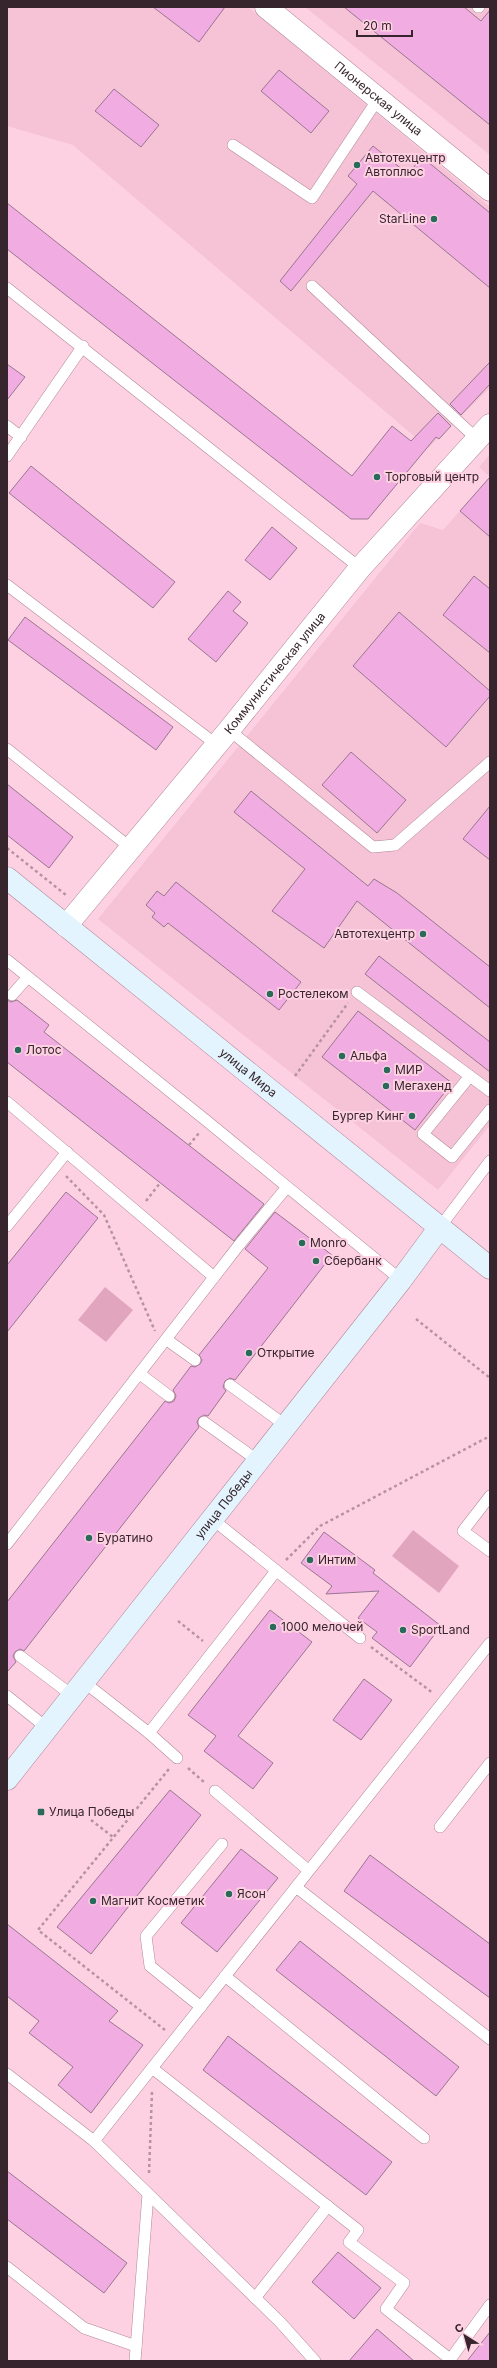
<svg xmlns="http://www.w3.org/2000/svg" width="497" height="2368" font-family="Inter,sans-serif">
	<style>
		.built { fill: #f6c2d5 }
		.green { fill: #e1a6bd }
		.building { fill: #f1ace2; stroke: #987791 }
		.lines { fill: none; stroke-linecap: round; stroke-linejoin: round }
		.lane-casing { stroke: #b18897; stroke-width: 12 }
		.street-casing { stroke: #b18897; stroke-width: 23 }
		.secondary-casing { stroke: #b18897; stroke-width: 23 }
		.path { stroke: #b693a1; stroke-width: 2.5; stroke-dasharray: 3 3; stroke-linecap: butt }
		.lane { stroke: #fff; stroke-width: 11 }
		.street { stroke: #fff; stroke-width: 22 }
		.secondary { stroke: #e3f4fe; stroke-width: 22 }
		.poi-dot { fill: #296b5b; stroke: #fed1e2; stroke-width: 1.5 }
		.labels { text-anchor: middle; stroke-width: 4; stroke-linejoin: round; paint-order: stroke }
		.street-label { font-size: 12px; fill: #36252c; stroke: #fed1e2 }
		.poi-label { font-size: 12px; fill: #36252c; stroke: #fed1e2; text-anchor: start }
	</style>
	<rect width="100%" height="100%" fill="#fed1e2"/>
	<!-- built -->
	<g class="built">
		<path d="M7,7H248L490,207V388L428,448L73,145L7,126Z"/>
		<path d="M305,7H490V155Z"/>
		<path d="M490,454V1125L438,1190L98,919L420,523L443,530L490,477L479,467Z"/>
	</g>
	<!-- green -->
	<g class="green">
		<path d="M105,1287L133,1310L106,1342L78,1320Z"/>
		<path d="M413,1530L459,1566L439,1593L392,1556Z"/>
	</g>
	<!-- building -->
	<g class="building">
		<path d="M153,7H225L199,42Z"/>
		<path d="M344,7H464L481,21L490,10V125Z"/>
		<path d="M279,70L329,111L311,133L261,91Z"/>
		<path d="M114,89L159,125L141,147L95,111Z"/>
		<path d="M373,146L408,174L422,157L490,213V288L373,191L291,291L280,281L357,184L348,176Z"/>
		<path d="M7,203L352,476L392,426L411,441L438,413L451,426L439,439L436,437L368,519H351L7,249Z"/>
		<path d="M490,362V384L461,415L450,404Z"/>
		<path d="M7,364L25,377L7,400Z"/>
		<path d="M31,466L175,582L153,608L9,493Z"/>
		<path d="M490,477V537L460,511Z"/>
		<path d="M272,527L297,548L270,580L245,560Z"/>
		<path d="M474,576L490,589V653L443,615Z"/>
		<path d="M228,591L241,602L233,611L248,623L216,662L188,639Z"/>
		<path d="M399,612L490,691V696L446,747L353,666Z"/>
		<path d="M25,617L173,727L156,750L8,640Z"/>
		<path d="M351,752L406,800L377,833L322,785Z"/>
		<path d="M7,784L73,837L49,868L7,835Z"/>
		<path d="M251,791L368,886L374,879L397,893L490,967V1008L357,901L324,948L272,911L305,869L234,812Z"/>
		<path d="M490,806V860L463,839Z"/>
		<path d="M176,882L301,982L279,1010L168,923L164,927L152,917L155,913L146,905L157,891L164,896Z"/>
		<path d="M379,956L490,1042V1072L365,974Z"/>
		<path d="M7,1000L11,1002L17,1000L49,1025L44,1032L264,1204L234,1241L7,1062Z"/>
		<path d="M358,1011L452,1083L415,1130L322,1057Z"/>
		<path d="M66,1192L98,1218L7,1332V1265Z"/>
		<path d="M275,1212L332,1255L235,1380L230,1378L225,1381L223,1387L226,1391L208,1416L204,1415L199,1418L197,1422L199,1427L24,1651L20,1649L15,1652L13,1656L16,1662L7,1672V1602L165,1401L169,1403L174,1401L176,1396L173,1390L191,1366L195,1367L200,1364L202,1360L199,1355L268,1268L245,1249Z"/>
		<path d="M324,1532L375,1570L373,1573L441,1626L410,1667L372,1638L377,1632L358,1618L379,1591L326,1594L332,1586L301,1563Z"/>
		<path d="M270,1610L312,1642L238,1736L273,1763L253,1789L204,1751L216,1736L188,1715Z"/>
		<path d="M364,1679L392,1700L361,1740L333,1720Z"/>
		<path d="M170,1790L201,1815L91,1954L57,1927Z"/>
		<path d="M241,1849L278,1878L217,1952L181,1923Z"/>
		<path d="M370,1855L490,1944V1998L344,1891Z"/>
		<path d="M7,1924L118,2011L109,2021L143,2045L91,2113L58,2085L73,2067L29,2033L39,2021L7,1996Z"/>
		<path d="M300,1941L459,2067L436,2096L276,1970Z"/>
		<path d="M228,2036L392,2162L366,2195L203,2070Z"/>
		<path d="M7,2171L127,2263L104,2293L7,2219Z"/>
		<path d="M338,2252L381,2288L354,2319L312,2282Z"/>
		<path d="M377,2329L414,2361H349Z"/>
		<path d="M490,2332V2361H467Z"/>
	</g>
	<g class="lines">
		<defs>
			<g id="lane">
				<path d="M478,7H479"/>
				<path d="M233,145L312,198L378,99"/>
				<path d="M312,286L477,439"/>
				<path d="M7,288L360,568"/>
				<path d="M7,426L21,437"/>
				<path d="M7,456L83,346"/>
				<path d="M7,585L217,745"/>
				<path d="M229,730L373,847L395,845L490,762"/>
				<path d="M7,749L132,849"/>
				<path d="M7,960L208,1122L401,1280"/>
				<path d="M357,992L490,1091"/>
				<path d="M12,995L28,977"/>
				<path d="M470,1076L423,1134L452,1157L490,1110"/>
				<path d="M7,1102L214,1277"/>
				<path d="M7,1226L67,1152"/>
				<path d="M440,1227L490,1161"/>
				<path d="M167,1340L195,1360"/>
				<path d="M140,1374L169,1396"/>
				<path d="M230,1385L285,1425"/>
				<path d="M204,1422L257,1460"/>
				<path d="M490,1496L463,1531L490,1551"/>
				<path d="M211,1518L360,1638"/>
				<path d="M7,1544L239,1245L287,1187"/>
				<path d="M20,1656L73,1696"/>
				<path d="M84,1682L149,1733L177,1758"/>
				<path d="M7,1696L47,1728"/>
				<path d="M149,1733L276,1571"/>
				<path d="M215,1791L308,1870"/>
				<path d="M440,1827L490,1763"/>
				<path d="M296,1887L490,2039"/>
				<path d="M225,1976L424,2138"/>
				<path d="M201,2007L150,1966L146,1936L222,1844"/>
				<path d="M152,2068L358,2230L349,2242L404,2283L386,2309L450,2359"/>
				<path d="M7,2074L94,2141L280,2322L315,2361"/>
				<path d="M94,2141L490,1643"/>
				<path d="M7,2267L84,2328L136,2346"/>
				<path d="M255,2298L328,2206"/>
				<path d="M135,2361L148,2194"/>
				<path d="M449,2361L490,2305"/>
			</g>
			<g id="street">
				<path id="s1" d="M266,7L490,190"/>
				<path id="s2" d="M66,926L229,730L360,568L490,425"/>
			</g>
			<g id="secondary">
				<path id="s3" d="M7,878L490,1268"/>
				<path id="s4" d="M7,1779L401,1280L440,1227"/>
			</g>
		</defs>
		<!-- lane casing -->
		<use href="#lane" class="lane-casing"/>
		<!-- street casing -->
		<use href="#street" class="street-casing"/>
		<!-- secondary casing -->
		<use href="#secondary" class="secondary-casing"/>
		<!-- path -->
		<g class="path">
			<path d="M7,848L66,895"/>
			<path d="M295,1076L348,1003"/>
			<path d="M189,1145L199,1133"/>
			<path d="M66,1176L104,1215L155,1331"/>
			<path d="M146,1201L160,1183"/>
			<path d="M416,1319L490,1378"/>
			<path d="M286,1560L320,1526L490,1436"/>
			<path d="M178,1621L203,1641"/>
			<path d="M371,1647L433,1693"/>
			<path d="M188,1768L205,1783"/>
			<path d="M91,1820L113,1837"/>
			<path d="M165,2030L38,1930L169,1769"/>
			<path d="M149,2173L152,2092"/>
		</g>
		<!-- lane -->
		<use href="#lane" class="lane"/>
		<!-- street -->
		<use href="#street" class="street"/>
		<!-- secondary -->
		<use href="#secondary" class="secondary"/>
	</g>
	<!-- markers -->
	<g class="poi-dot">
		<circle cx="357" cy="165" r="4"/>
		<circle cx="434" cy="219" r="4"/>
		<circle cx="377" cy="477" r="4"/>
		<circle cx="423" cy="934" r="4"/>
		<circle cx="270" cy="994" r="4"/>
		<circle cx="18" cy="1050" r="4"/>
		<circle cx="342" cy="1056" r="4"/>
		<circle cx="387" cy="1070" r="4"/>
		<circle cx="386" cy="1086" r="4"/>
		<circle cx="412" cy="1116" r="4"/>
		<circle cx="302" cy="1243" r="4"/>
		<circle cx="316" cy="1261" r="4"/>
		<circle cx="249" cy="1353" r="4"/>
		<circle cx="89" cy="1538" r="4"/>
		<circle cx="310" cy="1560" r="4"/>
		<circle cx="273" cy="1627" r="4"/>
		<circle cx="403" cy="1630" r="4"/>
		<rect x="37" y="1808" width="8" height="8" rx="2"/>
		<circle cx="229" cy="1894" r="4"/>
		<circle cx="93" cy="1901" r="4"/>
	</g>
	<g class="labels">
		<!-- street labels -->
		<g class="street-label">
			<text dy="4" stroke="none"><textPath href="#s1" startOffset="145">Пионерская улица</textPath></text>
			<text dy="4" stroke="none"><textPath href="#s2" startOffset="328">Коммунистическая улица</textPath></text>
			<text dy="4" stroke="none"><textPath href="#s3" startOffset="310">улица Мира</textPath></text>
			<text dy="4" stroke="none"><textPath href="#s4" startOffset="350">улица Победы</textPath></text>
		</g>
		<!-- poi labels -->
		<g class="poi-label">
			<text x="365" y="162">Автотехцентр<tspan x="365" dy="14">Автоплюс</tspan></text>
			<text x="426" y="223" text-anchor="end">StarLine</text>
			<text x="385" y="481">Торговый центр</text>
			<text x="415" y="938" text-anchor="end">Автотехцентр</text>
			<text x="278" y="998">Ростелеком</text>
			<text x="26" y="1054">Лотос</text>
			<text x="350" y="1060">Альфа</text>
			<text x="395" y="1074">МИР</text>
			<text x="394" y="1090">Мегахенд</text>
			<text x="404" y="1120" text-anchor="end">Бургер Кинг</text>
			<text x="310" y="1247">Monro</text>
			<text x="324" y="1265">Сбербанк</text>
			<text x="257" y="1357">Открытие</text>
			<text x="97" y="1542">Буратино</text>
			<text x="318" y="1564">Интим</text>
			<text x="281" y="1631">1000 мелочей</text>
			<text x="411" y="1634">SportLand</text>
			<text x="49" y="1816">Улица Победы</text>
			<text x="237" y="1898">Ясон</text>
			<text x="101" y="1905">Магнит Косметик</text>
		</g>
	</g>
	<!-- border -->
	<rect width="497" height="2368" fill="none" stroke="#36252c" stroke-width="16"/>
	<!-- north arrow -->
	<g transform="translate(465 2336) rotate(323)" stroke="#fed1e2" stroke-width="3" paint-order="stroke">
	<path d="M0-3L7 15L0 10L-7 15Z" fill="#36252c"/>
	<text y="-6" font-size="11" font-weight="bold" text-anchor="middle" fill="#36252c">С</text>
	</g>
	<!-- scale -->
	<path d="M357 30v6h55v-6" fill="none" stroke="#36252c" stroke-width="2"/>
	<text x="363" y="30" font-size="12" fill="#36252c" stroke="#fed1e2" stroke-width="3" paint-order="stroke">20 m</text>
</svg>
